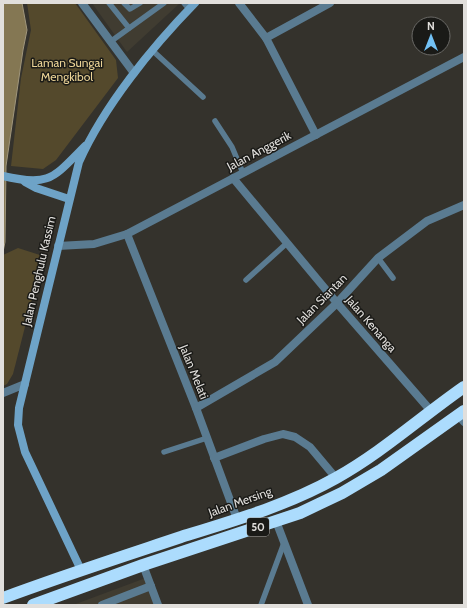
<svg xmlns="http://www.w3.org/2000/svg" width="467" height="608" font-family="Cabin,sans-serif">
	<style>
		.built { fill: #403c31 }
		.green { fill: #54492c }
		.water { fill: #847753; stroke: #a0967c }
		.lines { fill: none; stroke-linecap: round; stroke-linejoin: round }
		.lane { stroke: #5a7b91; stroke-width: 5.5 }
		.street { stroke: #5a7b91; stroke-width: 8 }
		.secondary { stroke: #6ea3c7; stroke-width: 8 }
		.highway { stroke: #acdcfd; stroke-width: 12 }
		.labels { text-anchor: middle; stroke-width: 3; stroke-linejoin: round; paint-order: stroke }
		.shield { fill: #1a1a17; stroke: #a5a4a1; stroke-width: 1 }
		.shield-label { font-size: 11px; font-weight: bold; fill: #e1dfdc }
		.park-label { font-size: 12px; fill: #ebd396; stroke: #1a1a17 }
		.street-label { font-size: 12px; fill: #e1dfdc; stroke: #1a1a17 }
	</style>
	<rect width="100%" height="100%" fill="#34322c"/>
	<!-- built -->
	<g class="built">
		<path d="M92,3H180L127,52Z"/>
		<path d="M151,576L162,605H73Z"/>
	</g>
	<!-- green -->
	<g class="green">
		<path d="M27,3H75L116,60L118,78L56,160L43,169L11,166L21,78L31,30Z"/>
		<path d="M18,248L43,256L13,374L7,384L3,386V255Z"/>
	</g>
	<!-- water -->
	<path class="water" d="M3,3H22L27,30L23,50L6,166L5,242L3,252Z"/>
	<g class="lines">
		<!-- lane -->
		<g class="lane">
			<path d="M109,3L129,28"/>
			<path d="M124,3L130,9L140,3"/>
			<path d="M184,3L189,9"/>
			<path d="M110,42L164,3"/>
			<path d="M153,51L203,97"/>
			<path d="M215,121L232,147L243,173"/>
			<path d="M378,258L393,278"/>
			<path d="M246,280L287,243"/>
			<path d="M164,452L207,438"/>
			<path d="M261,605L284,543"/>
		</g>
		<!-- street -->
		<g class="street">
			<path d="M82,3L134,73"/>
			<path d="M239,3L266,38L316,135"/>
			<path d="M266,38L330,3"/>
			<path d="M233,178L337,303L431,411"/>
			<path d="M127,234L196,408L237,519"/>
			<path d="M58,246L94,244L127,234L464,57"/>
			<path d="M3,393L25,384"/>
			<path d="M196,408L275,362L337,303L378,258L427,221L464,205"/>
			<path d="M458,415L464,422"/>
			<path d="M214,458L264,439L283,434L295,437L310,447L336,478"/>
			<path d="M276,521L308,605"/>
			<path d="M143,565L158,605"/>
			<path d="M102,605L151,586"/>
		</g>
		<!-- secondary -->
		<g class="secondary">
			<path d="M3,176C50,187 53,178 85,146"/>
			<path d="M25,182L36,188L69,199"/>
			<path d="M81,570L25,452L18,425L19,408L79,162C104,106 152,47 195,3"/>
		</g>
		<!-- highway -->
		<g class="highway">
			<path d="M3,598C62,576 121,557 181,537C233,521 288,505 336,478C381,453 421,417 464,387"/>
			<path d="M33,605L143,565L300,513L342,493L381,470L464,411"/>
		</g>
	</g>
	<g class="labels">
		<!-- shield labels -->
		<rect class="shield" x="247" y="518" width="22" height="18" rx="3"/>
		<g class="shield-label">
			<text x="258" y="531">50</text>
		</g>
		<!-- park labels -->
		<g class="park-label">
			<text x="67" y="67">Laman Sungai<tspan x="67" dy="14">Mengkibol</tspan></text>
		</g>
		<!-- street labels -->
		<g class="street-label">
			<text transform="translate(259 151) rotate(-28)" y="4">Jalan Anggerik</text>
			<text transform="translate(39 271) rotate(-77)" y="4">Jalan Penghulu Kassim</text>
			<text transform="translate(322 299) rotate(-45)" y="4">Jalan Siantan</text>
			<text transform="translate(371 324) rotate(49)" y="4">Jalan Kenanga</text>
			<text transform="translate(194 372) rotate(68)" y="4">Jalan Melati</text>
			<text transform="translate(240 502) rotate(-20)" y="4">Jalan Mersing</text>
		</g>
	</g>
	<!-- border -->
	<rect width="467" height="608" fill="none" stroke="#e1dfdc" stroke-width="8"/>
	<!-- north arrow -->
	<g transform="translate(431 36)"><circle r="19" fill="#1a1a17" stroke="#6a6966"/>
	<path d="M0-3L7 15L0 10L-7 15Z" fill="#72c1f5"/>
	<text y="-6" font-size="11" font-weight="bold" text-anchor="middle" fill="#e1dfdc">N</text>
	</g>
</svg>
